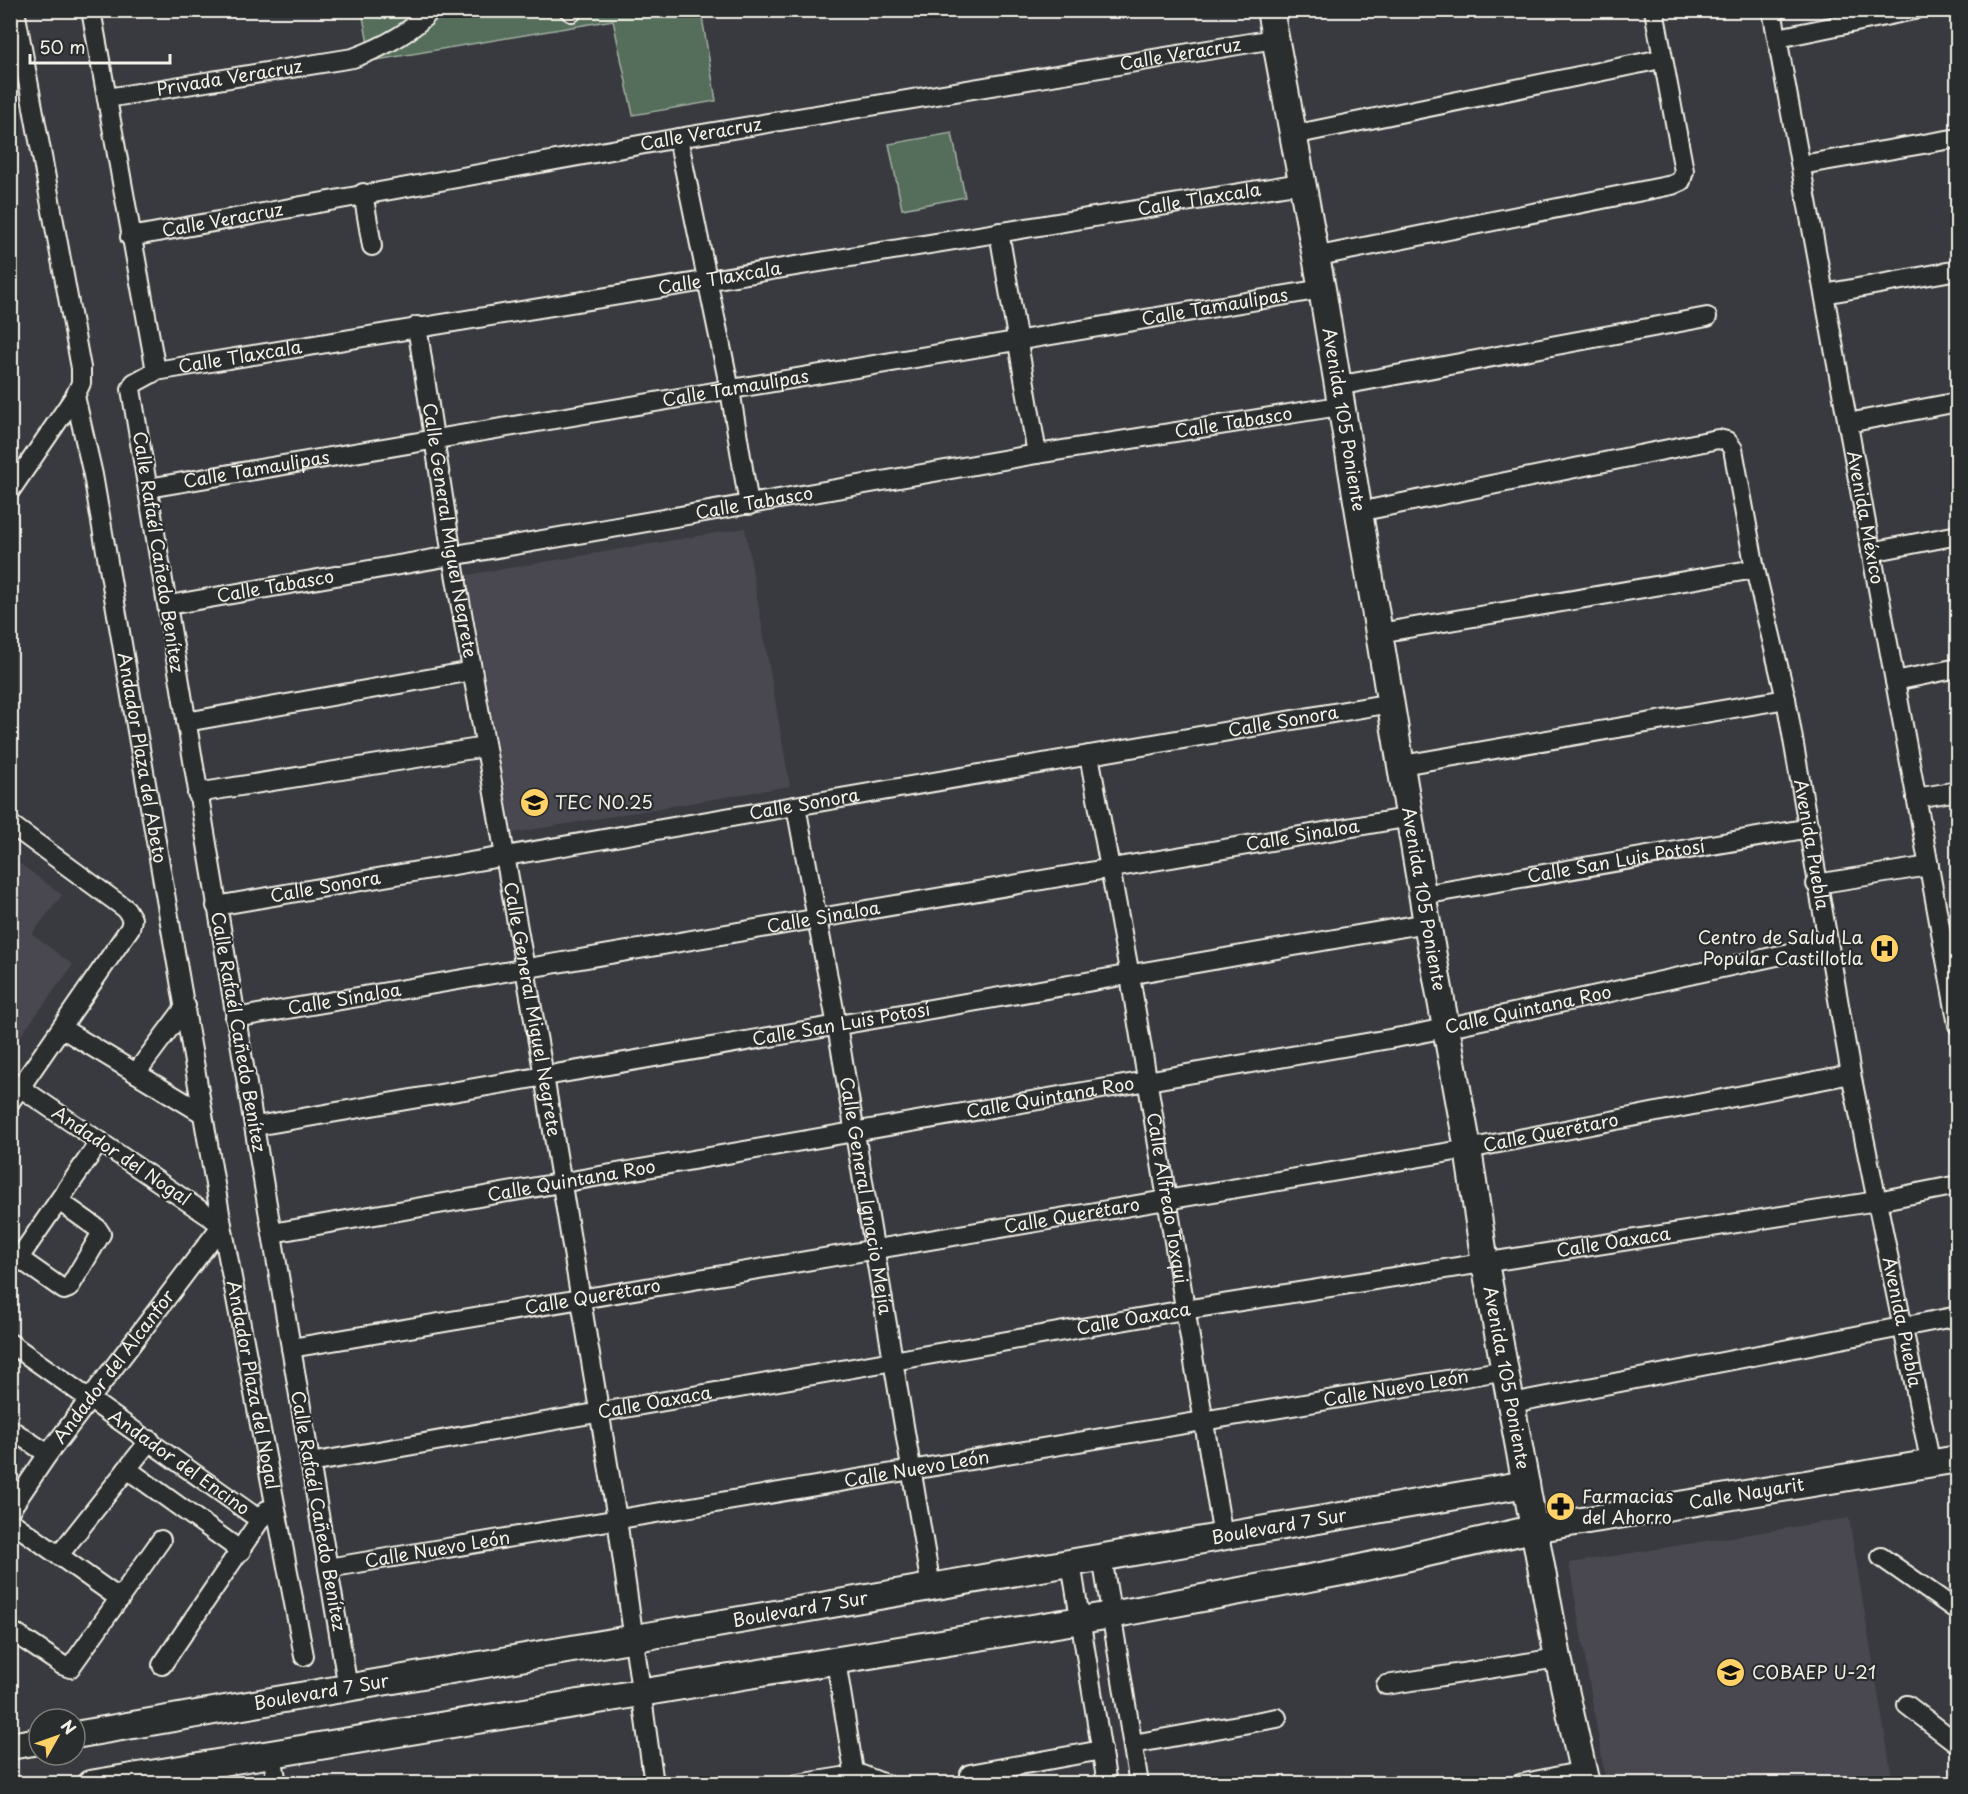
<svg xmlns="http://www.w3.org/2000/svg" width="1968" height="1794" font-family="'Playpen Sans',sans-serif">
	<style>
		.built { fill: #48464f }
		.green { fill: #556e5c; stroke: #a4b0a2; stroke-width: 1.5 }
		.lines { fill: none; stroke-linecap: round; stroke-linejoin: round }
		.street-casing { stroke: #f4f1e8; stroke-width: 22 }
		.secondary-casing { stroke: #f4f1e8; stroke-width: 30 }
		.street { stroke: #2a2d2e; stroke-width: 18 }
		.secondary { stroke: #2a2d2e; stroke-width: 26 }
		.labels { text-anchor: middle; stroke-width: 4.5; stroke-linejoin: round; paint-order: stroke }
		.street-label { font-size: 18px; fill: #f4f1e8; stroke: #2a2d2e }
		.poi-label { font-size: 18px; fill: #f4f1e8; stroke: #2a2d2e; text-anchor: start }
	</style>
	<rect width="100%" height="100%" fill="#393a40"/>
	<filter id="ink" filterUnits="userSpaceOnUse"><feTurbulence type="fractalNoise" baseFrequency=".0167" numOctaves="2"/><feDisplacementMap in="SourceGraphic" scale="12" xChannelSelector="R" yChannelSelector="G"/><feConvolveMatrix kernelMatrix="1 2 1 2 8 2 1 2 1" color-interpolation-filters="sRGB"/></filter>
	<g filter="url(#ink)">
		<!-- built -->
		<g class="built">
			<path d="M745,528L790,786L513,833L467,575Z"/>
			<path d="M10,856L62,895L32,934L73,965L11,1049Z"/>
			<path d="M1849,1518L1893,1783H1606L1569,1563Z"/>
		</g>
		<!-- green -->
		<g class="green">
			<path d="M362,11H701L716,101L633,115L613,20L371,61Z"/>
			<path d="M952,133L965,197L902,209L889,144Z"/>
		</g>
		<g class="lines">
			<defs>
				<g id="street">
					<path d="M91,10L156,371"/>
					<path d="M569,10L572,12"/>
					<path id="s1" d="M1772,10L1958,1025"/>
					<path d="M1778,38L1914,10"/>
					<path id="s2" d="M107,98L353,58C381,48 411,33 431,10"/>
					<path d="M1293,135L1661,59"/>
					<path d="M678,138L730,390L749,505"/>
					<path d="M1801,165L1958,138"/>
					<path d="M363,193L372,246"/>
					<path d="M999,232L1037,454"/>
					<path id="s3" d="M130,237L678,138L1274,39"/>
					<path d="M1314,257L1672,185L1681,181L1684,171L1654,10"/>
					<path d="M1824,294L1958,270"/>
					<path id="s4" d="M417,326L452,556L544,1076L617,1519L654,1784"/>
					<path d="M1337,386L1707,317"/>
					<path id="s5" d="M75,396L93,475L222,1225L304,1656"/>
					<path d="M1848,423L1958,402"/>
					<path id="s6" d="M148,488L1322,289"/>
					<path d="M10,491L75,396L81,383V368L15,10"/>
					<path id="s7" d="M1358,512L1718,439L1727,441L1733,449L1755,569L1786,699L1851,1074L1931,1465"/>
					<path d="M1871,552L1958,535"/>
					<path id="s8" d="M169,605L1037,454L1339,406"/>
					<path d="M1379,633L1755,569"/>
					<path d="M1895,681L1958,668"/>
					<path d="M186,722L472,671"/>
					<path id="s9" d="M1089,755L1130,976L1223,1537"/>
					<path d="M1402,765L1786,699"/>
					<path d="M197,793L485,747"/>
					<path d="M1916,798L1958,791"/>
					<path id="s10" d="M796,806L837,1026L931,1587"/>
					<path d="M10,824L126,909L132,919L130,928L10,1102"/>
					<path d="M1816,884L1929,866"/>
					<path id="s11" d="M1423,895L1810,828"/>
					<path id="s12" d="M216,906L1391,703"/>
					<path id="s13" d="M235,1018L1411,817"/>
					<path d="M63,1029L202,1113"/>
					<path d="M136,1073L186,1006"/>
					<path id="s14" d="M256,1126L1427,923"/>
					<path id="s15" d="M272,1233L1412,1035L1827,945"/>
					<path d="M10,1252L64,1290L69,1288L101,1234L97,1228L59,1201"/>
					<path d="M19,1258L100,1141"/>
					<path id="s16" d="M10,1343L260,1520"/>
					<path id="s17" d="M291,1348L1468,1149L1851,1074"/>
					<path d="M1512,1403L1958,1316"/>
					<path d="M10,1429L48,1454"/>
					<path id="s18" d="M310,1463L1184,1310L1877,1201L1958,1185"/>
					<path d="M127,1469L241,1551"/>
					<path id="s19" d="M10,1510L48,1454L222,1225L21,1088"/>
					<path d="M10,1521L120,1599"/>
					<path d="M59,1555L150,1440"/>
					<path d="M1102,1557L1139,1784"/>
					<path d="M1881,1557L1958,1611"/>
					<path d="M1071,1563L1107,1784"/>
					<path id="s20" d="M328,1568L1506,1370"/>
					<path d="M10,1630L62,1665L70,1668L161,1540"/>
					<path d="M836,1661L854,1772L885,1784"/>
					<path d="M162,1665L267,1510"/>
					<path d="M1386,1685L1558,1658"/>
					<path id="s21" d="M348,1688C275,1255 204,821 131,389L134,383L156,371L1301,183"/>
					<path d="M1907,1705L1958,1744"/>
					<path d="M1133,1744L1277,1718"/>
					<path d="M272,1754L277,1784"/>
					<path d="M970,1774L1102,1750"/>
					<path d="M798,1784L842,1777"/>
					<path d="M1520,1784L1584,1771"/>
				</g>
				<g id="secondary">
					<path id="s22" d="M1270,10L1322,289L1427,923L1468,1149L1485,1263L1558,1658L1586,1784"/>
					<path id="s23" d="M75,1735L1526,1484"/>
					<path d="M10,1746L39,1741"/>
					<path id="s24" d="M90,1784L1111,1615L1347,1571L1533,1529L1958,1459"/>
				</g>
			</defs>
			<!-- street casing -->
			<use href="#street" class="street-casing"/>
			<!-- secondary casing -->
			<use href="#secondary" class="secondary-casing"/>
			<!-- street -->
			<use href="#street" class="street"/>
			<!-- secondary -->
			<use href="#secondary" class="secondary"/>
		</g>
	</g>
	<!-- icons -->
	<defs>
		<symbol id="school-disc" viewBox="-11 -11 22 22"><circle r="9.5" fill="#ffd166" stroke="#2a2d2e"/><path d="M0-5L7-2L0 1L-7-2ZM-4 1L0 2.5L4 1V4Q0 6-4 4Z" fill="#111"/></symbol>
		<symbol id="hospital-disc" viewBox="-11 -11 22 22"><circle r="9.5" fill="#ffd166" stroke="#2a2d2e"/><path d="M-5-5h3v3.5h4V-5h3V5h-3V1.5h-4V5h-3Z" fill="#111"/></symbol>
		<symbol id="pharmacy-disc" viewBox="-11 -11 22 22"><circle r="9.5" fill="#ffd166" stroke="#2a2d2e"/><path d="M-2-6h4v4h4v4h-4v4h-4v-4h-4v-4h4Z" fill="#111"/></symbol>
	</defs>
	<g fill-rule="evenodd">
		<use href="#school-disc" x="518" y="786" width="33" height="33"/>
		<use href="#hospital-disc" x="1868" y="932" width="33" height="33"/>
		<use href="#pharmacy-disc" x="1544" y="1490" width="33" height="33"/>
		<use href="#school-disc" x="1714" y="1656" width="33" height="33"/>
	</g>
	<g class="labels">
		<!-- street labels -->
		<g class="street-label">
			<text dy="6" stroke="none"><textPath href="#s3" startOffset="1066">Calle Veracruz</textPath></text>
			<text dy="6" stroke="none"><textPath href="#s2" startOffset="124">Privada Veracruz</textPath></text>
			<text dy="6" stroke="none"><textPath href="#s3" startOffset="580">Calle Veracruz</textPath></text>
			<text dy="6" stroke="none"><textPath href="#s21" startOffset="2406">Calle Tlaxcala</textPath></text>
			<text dy="6" stroke="none"><textPath href="#s3" startOffset="94">Calle Veracruz</textPath></text>
			<text dy="6" stroke="none"><textPath href="#s21" startOffset="1920">Calle Tlaxcala</textPath></text>
			<text dy="6" stroke="none"><textPath href="#s6" startOffset="1082">Calle Tamaulipas</textPath></text>
			<text dy="6" stroke="none"><textPath href="#s21" startOffset="1434">Calle Tlaxcala</textPath></text>
			<text dy="6" stroke="none"><textPath href="#s6" startOffset="596">Calle Tamaulipas</textPath></text>
			<text dy="6" stroke="none"><textPath href="#s22" startOffset="416">Avenida 105 Poniente</textPath></text>
			<text dy="6" stroke="none"><textPath href="#s8" startOffset="1080">Calle Tabasco</textPath></text>
			<text dy="6" stroke="none"><textPath href="#s6" startOffset="110">Calle Tamaulipas</textPath></text>
			<text dy="6" stroke="none"><textPath href="#s8" startOffset="594">Calle Tabasco</textPath></text>
			<text dy="6" stroke="none"><textPath href="#s1" startOffset="516">Avenida México</textPath></text>
			<text dy="6" stroke="none"><textPath href="#s4" startOffset="207">Calle General Miguel Negrete</textPath></text>
			<text transform="translate(158 552) rotate(81)" y="6">Calle Rafaél Cañedo Benítez</text>
			<text dy="6" stroke="none"><textPath href="#s8" startOffset="108">Calle Tabasco</textPath></text>
			<text dy="6" stroke="none"><textPath href="#s12" startOffset="1083">Calle Sonora</textPath></text>
			<text dy="6" stroke="none"><textPath href="#s5" startOffset="368">Andador Plaza del Abeto</textPath></text>
			<text dy="6" stroke="none"><textPath href="#s12" startOffset="597">Calle Sonora</textPath></text>
			<text dy="6" stroke="none"><textPath href="#s13" startOffset="1083">Calle Sinaloa</textPath></text>
			<text dy="6" stroke="none"><textPath href="#s7" startOffset="790">Avenida Puebla</textPath></text>
			<text dy="6" stroke="none"><textPath href="#s11" startOffset="196">Calle San Luis Potosí</textPath></text>
			<text dy="6" stroke="none"><textPath href="#s12" startOffset="111">Calle Sonora</textPath></text>
			<text dy="6" stroke="none"><textPath href="#s22" startOffset="902">Avenida 105 Poniente</textPath></text>
			<text dy="6" stroke="none"><textPath href="#s13" startOffset="597">Calle Sinaloa</textPath></text>
			<text dy="6" stroke="none"><textPath href="#s13" startOffset="111">Calle Sinaloa</textPath></text>
			<text dy="6" stroke="none"><textPath href="#s4" startOffset="693">Calle General Miguel Negrete</textPath></text>
			<text dy="6" stroke="none"><textPath href="#s15" startOffset="1276">Calle Quintana Roo</textPath></text>
			<text dy="6" stroke="none"><textPath href="#s14" startOffset="594">Calle San Luis Potosí</textPath></text>
			<text transform="translate(238 1032) rotate(80)" y="6">Calle Rafaél Cañedo Benítez</text>
			<text dy="6" stroke="none"><textPath href="#s15" startOffset="790">Calle Quintana Roo</textPath></text>
			<text dy="6" stroke="none"><textPath href="#s17" startOffset="1278">Calle Querétaro</textPath></text>
			<text transform="translate(121 1156) rotate(34)" y="6">Andador del Nogal</text>
			<text dy="6" stroke="none"><textPath href="#s15" startOffset="304">Calle Quintana Roo</textPath></text>
			<text dy="6" stroke="none"><textPath href="#s10" startOffset="396">Calle General Ignacio Mejía</textPath></text>
			<text dy="6" stroke="none"><textPath href="#s9" startOffset="450">Calle Alfredo Toxqui</textPath></text>
			<text dy="6" stroke="none"><textPath href="#s17" startOffset="792">Calle Querétaro</textPath></text>
			<text dy="6" stroke="none"><textPath href="#s18" startOffset="1322">Calle Oaxaca</textPath></text>
			<text dy="6" stroke="none"><textPath href="#s17" startOffset="306">Calle Querétaro</textPath></text>
			<text dy="6" stroke="none"><textPath href="#s18" startOffset="836">Calle Oaxaca</textPath></text>
			<text dy="6" stroke="none"><textPath href="#s7" startOffset="1276">Avenida Puebla</textPath></text>
			<text dy="6" stroke="none"><textPath href="#s19" startOffset="177">Andador del Alcanfor</textPath></text>
			<text dy="6" stroke="none"><textPath href="#s22" startOffset="1388">Avenida 105 Poniente</textPath></text>
			<text dy="6" stroke="none"><textPath href="#s5" startOffset="1005">Andador Plaza del Nogal</textPath></text>
			<text dy="6" stroke="none"><textPath href="#s20" startOffset="1083">Calle Nuevo León</textPath></text>
			<text dy="6" stroke="none"><textPath href="#s18" startOffset="350">Calle Oaxaca</textPath></text>
			<text dy="6" stroke="none"><textPath href="#s16" startOffset="207">Andador del Encino</textPath></text>
			<text dy="6" stroke="none"><textPath href="#s20" startOffset="597">Calle Nuevo León</textPath></text>
			<text dy="6" stroke="none"><textPath href="#s24" startOffset="1682">Calle Nayarit</textPath></text>
			<text transform="translate(318 1511) rotate(80)" y="6">Calle Rafaél Cañedo Benítez</text>
			<text dy="6" stroke="none"><textPath href="#s23" startOffset="1222">Boulevard 7 Sur</textPath></text>
			<text dy="6" stroke="none"><textPath href="#s20" startOffset="111">Calle Nuevo León</textPath></text>
			<text dy="6" stroke="none"><textPath href="#s23" startOffset="736">Boulevard 7 Sur</textPath></text>
			<text dy="6" stroke="none"><textPath href="#s23" startOffset="250">Boulevard 7 Sur</textPath></text>
		</g>
		<!-- poi labels -->
		<g class="poi-label">
			<text x="555" y="809">TEC N0.25</text>
			<text x="1863" y="944" text-anchor="end">Centro de Salud La<tspan x="1863" dy="21">Popular Castillotla</tspan></text>
			<text x="1582" y="1503">Farmacias<tspan x="1582" dy="21">del Ahorro</tspan></text>
			<text x="1752" y="1679">COBAEP U-21</text>
		</g>
	</g>
	<!-- margin -->
	<rect width="1968" height="1794" fill="none" stroke="#2a2d2e" stroke-width="36"/>
	<rect x="18" y="18" width="1932" height="1758" fill="none" stroke="#f4f1e8" stroke-width="2" filter="url(#ink)"/>
	<!-- north arrow -->
	<g transform="translate(57 1737) rotate(50)"><circle r="28" fill="#2a2d2e" stroke="#7b7b78" stroke-width="1.5"/>
	<path d="M0-4.5L10 22L0 15L-10 22Z" fill="#ffd166"/>
	<text y="-9" font-size="16" font-weight="bold" text-anchor="middle" fill="#f4f1e8">N</text>
	</g>
	<!-- scale -->
	<path d="M30 54v9h140v-9" fill="none" stroke="#f4f1e8" stroke-width="3"/>
	<text x="39" y="54" font-size="18" fill="#f4f1e8" stroke="#2a2d2e" stroke-width="4.5" paint-order="stroke">50 m</text>
</svg>
